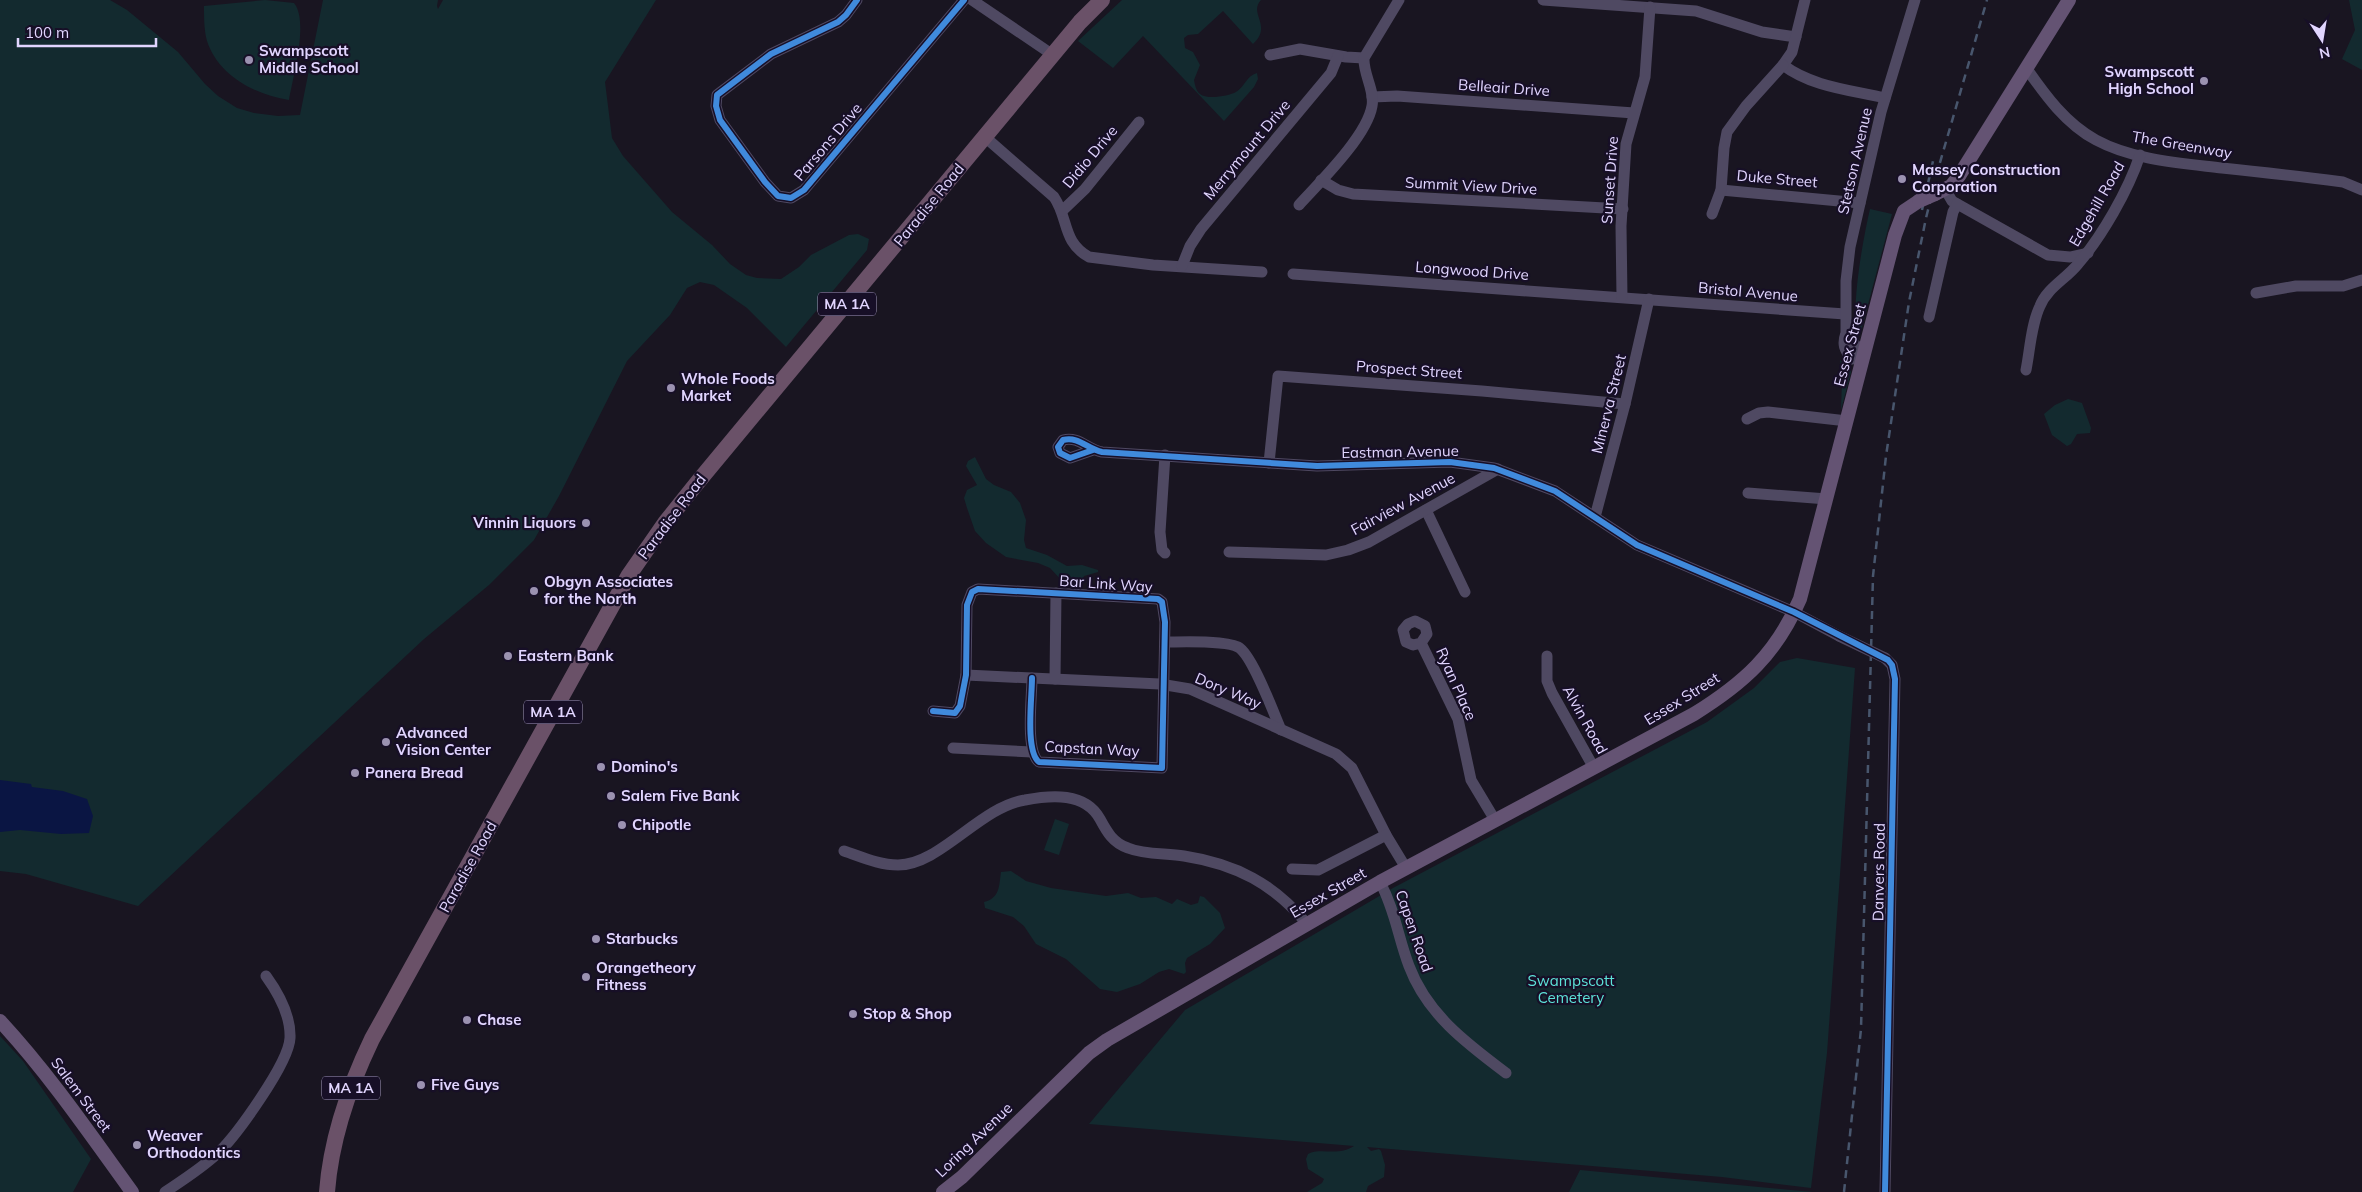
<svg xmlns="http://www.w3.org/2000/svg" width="2362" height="1192" font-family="Mulish,sans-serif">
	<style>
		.green { fill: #132a2f }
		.water { fill: #0a1543 }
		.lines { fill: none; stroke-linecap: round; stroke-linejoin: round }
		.minor { stroke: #4f4962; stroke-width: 11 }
		.major { stroke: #645373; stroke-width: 14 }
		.highway { stroke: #6a5168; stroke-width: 16 }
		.rail { stroke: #48566d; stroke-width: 2.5; stroke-dasharray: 8 6; stroke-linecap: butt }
		.minor-bridge { stroke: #4f4962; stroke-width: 11 }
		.major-bridge { stroke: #645373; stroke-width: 14 }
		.cycleway-casing { stroke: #170f27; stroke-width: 9 }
		.cycleway { stroke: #408adc; stroke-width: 6 }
		.poi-dot { fill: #9b92b1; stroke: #170f27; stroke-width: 2 }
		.labels { text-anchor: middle; stroke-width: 4.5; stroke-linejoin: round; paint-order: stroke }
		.shield { fill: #170f27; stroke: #a49abe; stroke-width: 1 }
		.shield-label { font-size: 14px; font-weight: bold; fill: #e1d5ff }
		.poi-label { font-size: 15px; font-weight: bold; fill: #e1d5ff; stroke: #170f27; text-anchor: start }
		.street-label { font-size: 15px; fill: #e1d5ff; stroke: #170f27 }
		.park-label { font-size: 15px; fill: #5de2d8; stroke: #170f27 }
	</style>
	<rect width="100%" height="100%" fill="#191521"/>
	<!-- green -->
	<g class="green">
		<path d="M0,0H110L127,10L178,52L205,84L218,96L237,108L254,113L278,116L300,115L323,0H438L437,6L438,9L443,0H656L605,82L612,138L623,156L672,212L712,245L730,264L746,275L757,278L781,279L799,267L811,255L849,235L858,234L869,239L867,250L786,347L747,308L714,285L700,282L687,288L670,315L627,361L559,496L534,540L489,585L424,639L138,906L26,874L0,871Z"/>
		<path d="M265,0L294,3C309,21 293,77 289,100C255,95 218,75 207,41C204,30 204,17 204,6Z"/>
		<path d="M1122,0H1261C1248,14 1273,25 1253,44L1223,11L1198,34L1188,35L1184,38L1185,48L1193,52L1200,65L1194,80C1195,85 1196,91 1200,94C1207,100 1229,96 1236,92C1245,87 1246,76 1257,73L1258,79L1254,87L1224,121L1143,36L1113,68L1078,41Z"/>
		<path d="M2349,0H2362V70L2342,59L2355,30Z"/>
		<path d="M1870,209L1892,214L1861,331L1858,337C1850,309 1863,239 1870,209Z"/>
		<path d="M1840,360L1849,366L1851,372L1841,410L1842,380Z"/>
		<path d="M2068,399L2082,403L2091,428L2090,433L2077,434L2071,444L2067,446L2052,435L2044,414L2055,405Z"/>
		<path d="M975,457L986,479L994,485L1011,492L1020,503L1026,520L1024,540L1026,548L1047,555L1067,566L1082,565L1098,570V572L1084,576L1081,582L1064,583L1050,568L1038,563L1006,557L986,543L975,531L967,508L964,498L967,490L977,485L966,466L968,461Z"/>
		<path d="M1797,658L1855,668L1827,1053L1811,1188L1722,1177L1367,1147L1371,1151L1379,1149L1381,1151L1385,1165L1384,1177L1368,1186L1366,1192H1307L1322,1183L1324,1179L1308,1169L1306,1159L1308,1154C1321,1147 1338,1157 1354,1146L1089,1124L1185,1010L1393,888L1707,722L1754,688L1780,662Z"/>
		<path d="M1055,819L1069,824L1059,855L1044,850Z"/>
		<path d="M1011,871L1026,881L1051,888L1106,896L1128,893L1141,898L1156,897L1172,904L1177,899L1191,905L1198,903L1200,896L1204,897L1220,913L1225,928L1210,944L1187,958L1185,963L1186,972L1184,974L1169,969L1159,972L1140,984L1117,992L1100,989L1066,959L1036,944L1024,926L1013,917L985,908L984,902C1000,898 999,886 1001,872Z"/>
		<path d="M0,1036L23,1061L91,1159L73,1192H0Z"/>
		<path d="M1580,1170L1791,1190L1813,1192H1569Z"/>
	</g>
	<!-- water -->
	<path class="water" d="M0,780L31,784L32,787L63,791L87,799L93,816L89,833L61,834L20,830L0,832Z"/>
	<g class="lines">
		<!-- minor -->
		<g class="minor">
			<path d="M857,0L846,15L838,22L771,54L717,95L716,106L720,120L765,182L778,196L791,198L804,190L964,0"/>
			<path d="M972,0L1053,55"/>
			<path d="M1543,0L1696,11L1762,32L1796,37"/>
			<path d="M1805,0L1792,52L1783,65C1812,87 1851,90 1885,98"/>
			<path d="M1270,55L1300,49L1346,57L1364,58"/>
			<path d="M2027,69C2045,95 2066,124 2096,140C2133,160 2180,163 2222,168C2262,172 2303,177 2343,182L2362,190"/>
			<path d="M1372,97L1397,96L1634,113"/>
			<path d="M985,137L1054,197C1069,219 1062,242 1089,257L1153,265L1262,272"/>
			<path d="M1321,180L1338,190L1353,194L1623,209"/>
			<path d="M1945,189L1952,201L2048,255L2070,257L2088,253"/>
			<path d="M1721,190L1860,203"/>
			<path d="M1299,205C1320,182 1367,136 1372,106C1375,90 1363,74 1364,58L1399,0"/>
			<path d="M1062,211L1085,189L1139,122"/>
			<path d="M1712,214L1721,190L1724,148L1727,132L1746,106L1783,65"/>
			<path d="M1182,266L1190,246L1201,229L1331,73L1338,56"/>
			<path d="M1293,274L1845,314"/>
			<path d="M2256,293L2296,286H2343L2362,280"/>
			<path d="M1622,297L1621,226L1626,144L1645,77L1650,7"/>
			<path d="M1929,317L1953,212L1957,204"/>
			<path d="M1846,333C1852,342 1859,347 1864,357L1852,359C1844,350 1842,344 1846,333V281L1850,247L1881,112L1915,0"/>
			<path d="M2026,370C2030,350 2031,325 2040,306C2047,288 2066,279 2078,264C2102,236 2128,191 2140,155"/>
			<path d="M1747,419L1759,413L1768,412L1847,421"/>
			<path d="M1093,450L1070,458L1060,453L1058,447L1063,440C1079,436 1087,449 1102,452L1317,466L1450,462L1494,468L1555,491L1637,545L1794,612L1839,636"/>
			<path d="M1269,463L1278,376L1482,391L1625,404"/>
			<path d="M1748,493L1827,499"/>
			<path d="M1426,510L1465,592"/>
			<path d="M1595,517L1625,404L1649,299"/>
			<path d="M1229,552L1326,555L1348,550L1369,542L1498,469"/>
			<path d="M1165,553L1162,550L1160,532L1165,455"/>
			<path d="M1165,642C1182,642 1224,640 1238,647C1252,654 1274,714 1281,730"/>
			<path d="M1421,643L1413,645L1406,642L1403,630L1408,624L1415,621L1425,626L1427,634L1421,643L1458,719L1471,780L1495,820"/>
			<path d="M1547,656V681L1552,693L1594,768"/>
			<path d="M1885,658L1892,665L1895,679L1885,1192"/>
			<path d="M966,675L1160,684L1190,689L1336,754L1352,768L1386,835L1406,868"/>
			<path d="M1055,679L1056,593"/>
			<path d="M933,711L955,713L960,706L966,675L967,605L972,592L978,589L1158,599L1162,602L1165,622L1162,768L1039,762C1025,751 1032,697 1032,678"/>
			<path d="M953,748L1032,752"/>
			<path d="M844,851C862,857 879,865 898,865C940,865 980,807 1025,800C1051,795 1085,792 1100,819C1107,832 1113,843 1128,848C1145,855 1166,853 1184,856C1236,864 1274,884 1307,924"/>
			<path d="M1292,869L1318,870L1386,835"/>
			<path d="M1380,882C1395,910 1398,937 1409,966C1427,1014 1466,1043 1506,1073"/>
			<path d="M165,1192C183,1180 202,1168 218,1153C236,1136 289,1063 290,1038C291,1015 279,994 266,976"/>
		</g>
		<!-- major -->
		<g class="major">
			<path d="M1935,194L1951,186L1959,176L2069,0"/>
			<path d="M0,1021C49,1074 90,1134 132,1192"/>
			<path d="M943,1192L962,1177L1089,1053L1107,1040L1380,882L1694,714C1744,683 1776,654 1800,599L1895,235L1904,211L1919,201"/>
		</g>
		<!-- highway -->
		<path class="highway" d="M327,1192C331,1138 349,1087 372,1039L629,575L665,523L697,483L1080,22L1102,0"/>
		<!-- rail -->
		<g class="rail">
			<path d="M1922,210L1933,161"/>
			<path d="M1844,1192L1861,1029L1873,576L1886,456L1909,302L1926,218L1939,166L1987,0"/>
		</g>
		<!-- minor-bridge -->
		<path class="minor-bridge" d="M1839,636L1885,658"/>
		<!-- major-bridge -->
		<path class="major-bridge" d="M1919,201L1935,194"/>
		<defs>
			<g id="cycleway">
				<path d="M857,0L846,15L838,22L771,54L717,95L716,106L720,120L765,182L778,196L791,198L804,190L964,0"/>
				<path d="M1093,450L1070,458L1060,453L1058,447L1063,440C1079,436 1087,449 1102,452L1317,466L1450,462L1494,468L1555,491L1637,545L1794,612L1888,660L1892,665L1895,679L1885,1192"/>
				<path d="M933,711L955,713L960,706L966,675L967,605L972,592L978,589L1158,599L1162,602L1165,622L1162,768L1039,762C1025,751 1032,697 1032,678"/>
			</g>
		</defs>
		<!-- cycleway casing -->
		<use href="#cycleway" class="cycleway-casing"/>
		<!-- cycleway -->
		<use href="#cycleway" class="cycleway"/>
	</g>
	<!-- markers -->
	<g class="poi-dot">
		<circle cx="249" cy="60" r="5"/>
		<circle cx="2204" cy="81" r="5"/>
		<circle cx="1902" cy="179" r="5"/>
		<circle cx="671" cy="388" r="5"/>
		<circle cx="586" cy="523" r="5"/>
		<circle cx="534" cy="591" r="5"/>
		<circle cx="508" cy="656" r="5"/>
		<circle cx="386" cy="742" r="5"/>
		<circle cx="601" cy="767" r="5"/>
		<circle cx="355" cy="773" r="5"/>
		<circle cx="611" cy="796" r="5"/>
		<circle cx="622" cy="825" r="5"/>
		<circle cx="596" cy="939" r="5"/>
		<circle cx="586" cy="977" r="5"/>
		<circle cx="853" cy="1014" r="5"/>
		<circle cx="467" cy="1020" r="5"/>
		<circle cx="421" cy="1085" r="5"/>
		<circle cx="137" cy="1145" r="5"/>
	</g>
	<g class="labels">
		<!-- shield labels -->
		<g class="shield">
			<rect x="818" y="292.5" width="58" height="23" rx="4"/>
			<rect x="524" y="700.5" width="58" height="23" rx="4"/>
			<rect x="322" y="1076.5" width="58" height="23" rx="4"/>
		</g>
		<g class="shield-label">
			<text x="847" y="309">MA 1A</text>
			<text x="553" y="717">MA 1A</text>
			<text x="351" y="1093">MA 1A</text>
		</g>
		<!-- poi labels -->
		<g class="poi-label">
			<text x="259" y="56">Swampscott<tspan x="259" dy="17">Middle School</tspan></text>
			<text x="2194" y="77" text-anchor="end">Swampscott<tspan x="2194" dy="17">High School</tspan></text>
			<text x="1912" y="175">Massey Construction<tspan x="1912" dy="17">Corporation</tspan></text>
			<text x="681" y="384">Whole Foods<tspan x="681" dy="17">Market</tspan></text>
			<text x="576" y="528" text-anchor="end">Vinnin Liquors</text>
			<text x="544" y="587">Obgyn Associates<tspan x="544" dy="17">for the North</tspan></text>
			<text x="518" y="661">Eastern Bank</text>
			<text x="396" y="738">Advanced<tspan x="396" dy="17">Vision Center</tspan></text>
			<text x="611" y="772">Domino's</text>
			<text x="365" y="778">Panera Bread</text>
			<text x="621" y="801">Salem Five Bank</text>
			<text x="632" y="830">Chipotle</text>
			<text x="606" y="944">Starbucks</text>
			<text x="596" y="973">Orangetheory<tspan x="596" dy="17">Fitness</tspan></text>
			<text x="863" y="1019">Stop &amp; Shop</text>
			<text x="477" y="1025">Chase</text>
			<text x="431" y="1090">Five Guys</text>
			<text x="147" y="1141">Weaver<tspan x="147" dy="17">Orthodontics</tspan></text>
		</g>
		<!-- street labels -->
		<g class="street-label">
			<text transform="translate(1504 88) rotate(4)" y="5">Belleair Drive</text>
			<text transform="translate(828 142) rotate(-50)" y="5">Parsons Drive</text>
			<text transform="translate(2182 145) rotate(10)" y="5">The Greenway</text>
			<text transform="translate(1247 150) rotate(-50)" y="5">Merrymount Drive</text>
			<text transform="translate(1090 157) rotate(-50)" y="5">Didio Drive</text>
			<text transform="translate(1855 161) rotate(-77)" y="5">Stetson Avenue</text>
			<text transform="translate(1777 179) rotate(5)" y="5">Duke Street</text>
			<text transform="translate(1610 180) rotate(-86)" y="5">Sunset Drive</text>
			<text transform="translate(1471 186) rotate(3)" y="5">Summit View Drive</text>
			<text transform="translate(2097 204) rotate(-60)" y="5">Edgehill Road</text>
			<text transform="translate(929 205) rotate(-51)" y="5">Paradise Road</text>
			<text transform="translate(1472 271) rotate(4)" y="5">Longwood Drive</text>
			<text transform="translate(1748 292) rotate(5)" y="5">Bristol Avenue</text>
			<text transform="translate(1850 345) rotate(-75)" y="5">Essex Street</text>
			<text transform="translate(1409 370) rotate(4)" y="5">Prospect Street</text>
			<text transform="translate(1609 404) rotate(-76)" y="5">Minerva Street</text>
			<text transform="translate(1400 452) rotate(-1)" y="5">Eastman Avenue</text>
			<text transform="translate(1403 504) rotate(-28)" y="5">Fairview Avenue</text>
			<text transform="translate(672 517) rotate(-53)" y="5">Paradise Road</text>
			<text transform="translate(1106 584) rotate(4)" y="5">Bar Link Way</text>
			<text transform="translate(1456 684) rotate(66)" y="5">Ryan Place</text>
			<text transform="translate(1228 691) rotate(23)" y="5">Dory Way</text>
			<text transform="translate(1682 699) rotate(-32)" y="5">Essex Street</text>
			<text transform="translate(1585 720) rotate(61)" y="5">Alvin Road</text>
			<text transform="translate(1092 749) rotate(3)" y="5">Capstan Way</text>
			<text transform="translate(468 867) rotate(-61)" y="5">Paradise Road</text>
			<text transform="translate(1879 872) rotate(-89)" y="5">Danvers Road</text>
			<text transform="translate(1328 893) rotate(-30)" y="5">Essex Street</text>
			<text transform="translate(1414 931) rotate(71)" y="5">Capen Road</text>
			<text transform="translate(81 1095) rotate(53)" y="5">Salem Street</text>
			<text transform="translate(974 1140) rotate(-44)" y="5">Loring Avenue</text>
		</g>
		<!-- park labels -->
		<g class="park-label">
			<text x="1571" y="986">Swampscott<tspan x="1571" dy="17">Cemetery</tspan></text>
		</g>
	</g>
	<!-- north arrow -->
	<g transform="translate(2322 40) rotate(168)" stroke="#170f27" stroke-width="4" paint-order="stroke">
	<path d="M0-4L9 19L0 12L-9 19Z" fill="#e1d5ff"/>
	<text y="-8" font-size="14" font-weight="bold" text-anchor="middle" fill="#e1d5ff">N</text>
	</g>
	<!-- scale -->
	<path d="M18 38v8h138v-8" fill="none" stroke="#e1d5ff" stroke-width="2.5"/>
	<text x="25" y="38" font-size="15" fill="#e1d5ff" stroke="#170f27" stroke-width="4" paint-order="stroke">100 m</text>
</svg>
